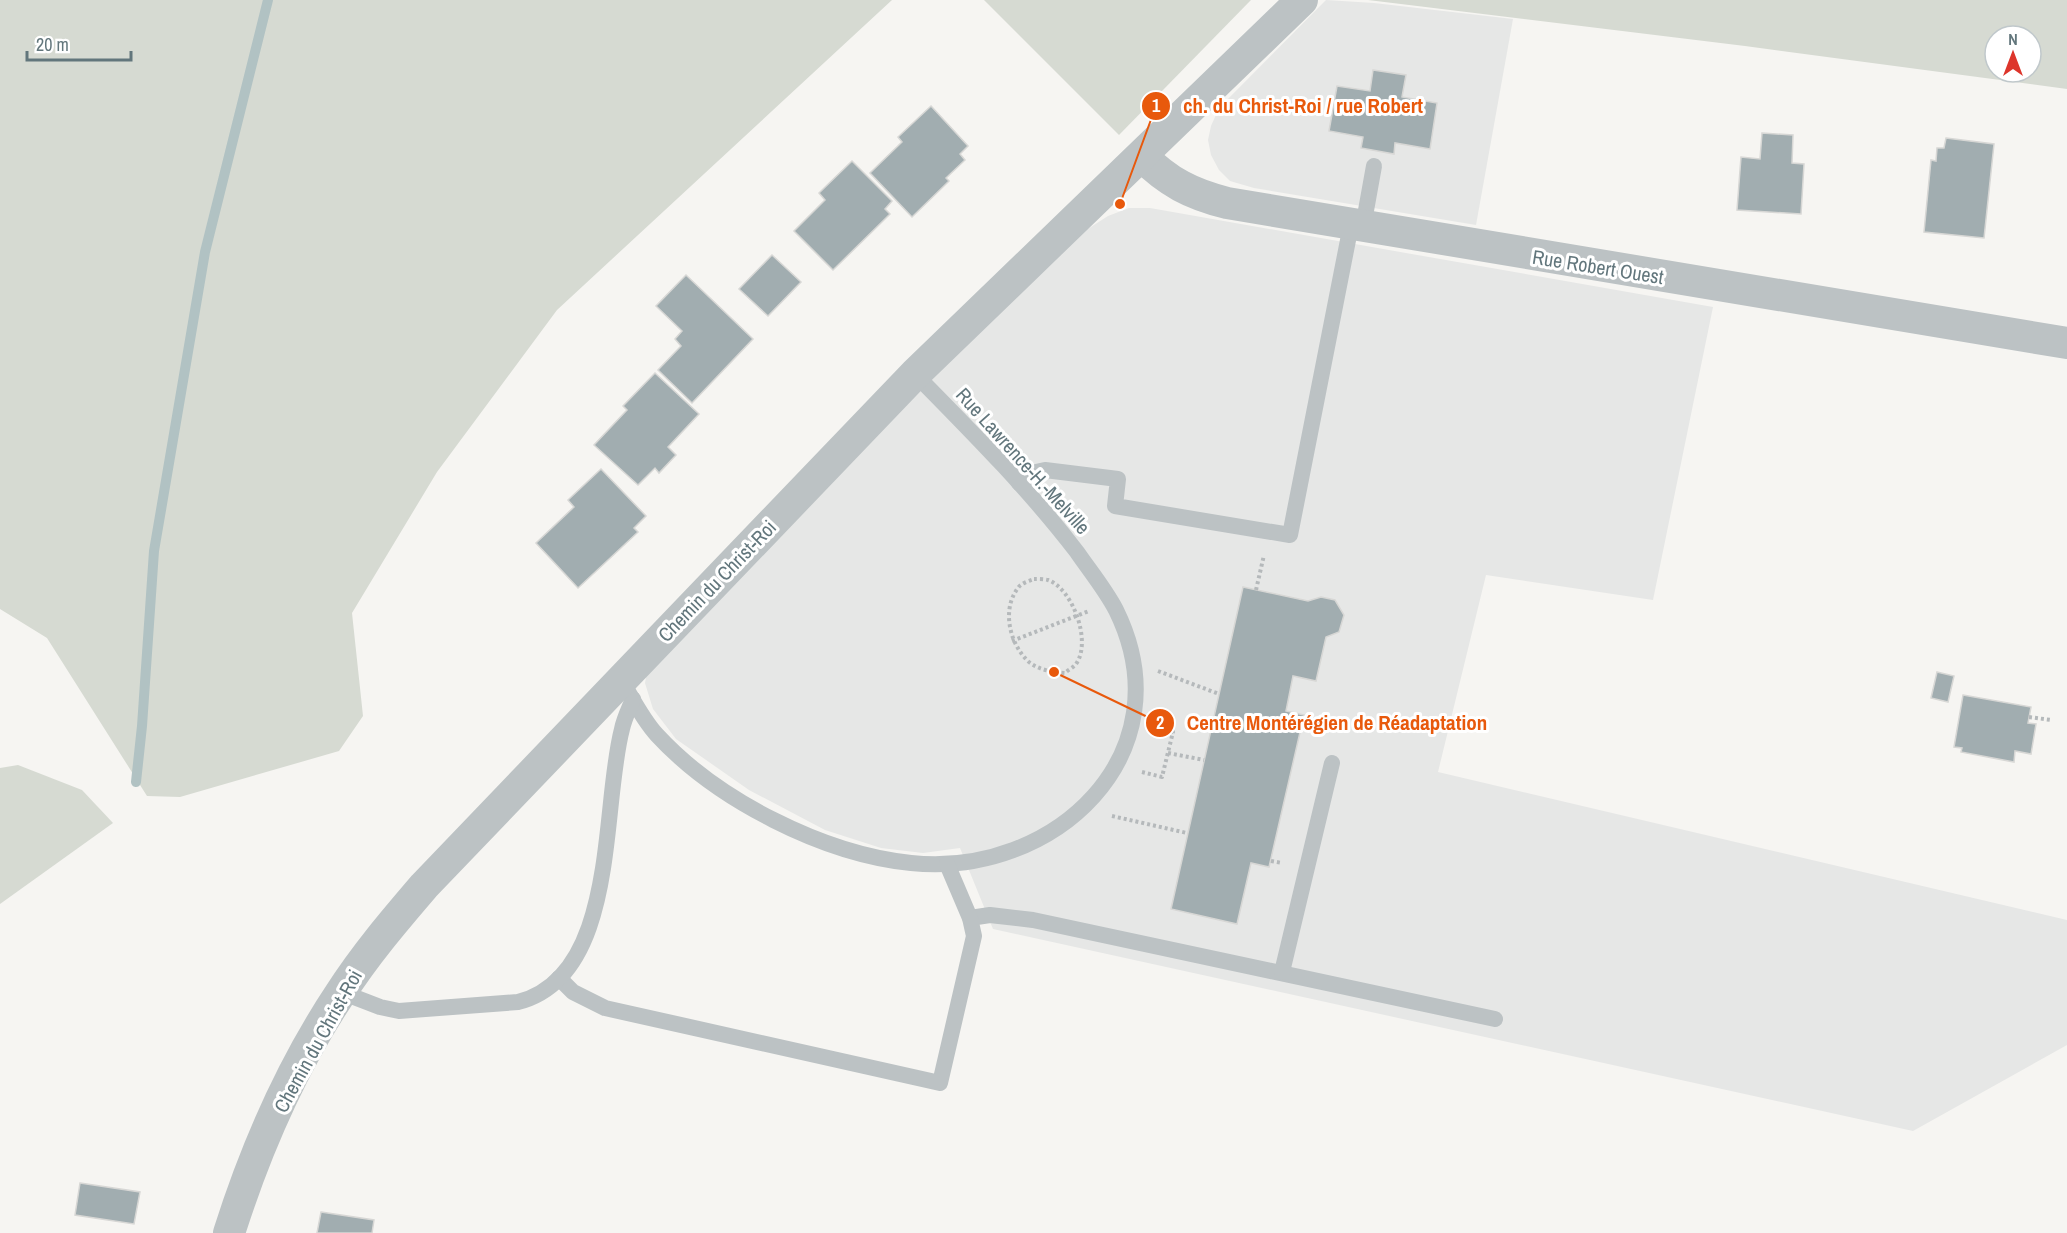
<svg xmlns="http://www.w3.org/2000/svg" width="2067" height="1233" font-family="'Archivo Narrow',sans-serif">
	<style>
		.built { fill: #e6e7e6 }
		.green { fill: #d6dad2; fill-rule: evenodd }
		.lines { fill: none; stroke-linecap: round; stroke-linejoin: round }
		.stream { stroke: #b1c2c3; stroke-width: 10 }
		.building { fill: #a1adb0; stroke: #d7d7d5; stroke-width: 1.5 }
		.path { stroke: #b5b9bb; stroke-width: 4; stroke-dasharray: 3 3; stroke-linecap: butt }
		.lane { stroke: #bcc2c4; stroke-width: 16 }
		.street { stroke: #bcc2c4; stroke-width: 32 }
		.labels { text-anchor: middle; stroke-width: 6; stroke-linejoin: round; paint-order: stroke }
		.street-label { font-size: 20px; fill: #62767c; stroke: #fff }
		.leader { fill: none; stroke: #e8590c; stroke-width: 2 }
		.callout-dot { fill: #e8590c; stroke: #fff; stroke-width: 2 }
		.mark-label { font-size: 18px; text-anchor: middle; font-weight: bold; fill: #fff }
		.callout-label { font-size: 21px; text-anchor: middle; font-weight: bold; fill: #e8590c; stroke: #fff; stroke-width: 6; stroke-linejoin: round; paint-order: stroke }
	</style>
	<rect width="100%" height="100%" fill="#f6f5f2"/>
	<!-- built -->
	<g class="built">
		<path d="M1326,0L1374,3L1513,19L1476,225L1254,188L1230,181L1219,170L1211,155L1208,140L1211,126L1219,108Z"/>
		<path d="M1129,208H1150L1713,307L1653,600L1486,575L1438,772L2067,920V1045L1913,1131L993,929L960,848L923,853L881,848L825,830L749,790L676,739L653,709L645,683L652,642L1083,232L1108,216Z"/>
	</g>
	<!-- green -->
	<g class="green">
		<path d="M0,0H892L557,310L437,472L352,613L363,716L339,751L180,797L147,796L47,638L0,609Z"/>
		<path d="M984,0H1251L1119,135Z"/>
		<path d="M1368,0H2067V89L1745,46ZM1995,36H2031V72H1995Z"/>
		<path d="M18,765L82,790L113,823L0,904V768Z"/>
	</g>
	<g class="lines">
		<!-- stream -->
		<path class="stream" d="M136,782L142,726L154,551L205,252L268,0"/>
	</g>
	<!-- building -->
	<g class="building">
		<path d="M1373,70L1406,75L1402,97L1437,103L1430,149L1395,143L1394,154L1361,148L1363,137L1329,131L1337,86L1370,91Z"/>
		<path d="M931,106L968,146L960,154L965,160L946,178L949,181L912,217L870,173L902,142L898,137Z"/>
		<path d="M1762,133L1793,135L1792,163L1804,164L1801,214L1737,210L1741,157L1760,159Z"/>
		<path d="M1946,138L1994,144L1984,238L1924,232L1931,160L1936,161L1937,148H1944Z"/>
		<path d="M852,161L892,201L885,209L890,214L833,270L794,231L825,200L819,193Z"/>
		<path d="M772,255L801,282L768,316L739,289Z"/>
		<path d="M686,275L753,339L692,403L658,370L681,346L675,339L682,331L656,306Z"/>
		<path d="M655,373L699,414L668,447L676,455L659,473L655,468L638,485L594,445L627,410L623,406Z"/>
		<path d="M601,469L646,516L634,528L638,532L578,588L536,543L574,507L568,500Z"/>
		<path d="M1243,587L1308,601L1321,597L1335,600L1344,615L1339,632L1326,637L1316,681L1293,676L1286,711L1304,715L1269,867L1251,863L1237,924L1171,909Z"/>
		<path d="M1937,672L1954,676L1948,702L1931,698Z"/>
		<path d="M1963,695L2031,707L2028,723L2036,724L2031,754L2015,751L2014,762L1961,752L1962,748L1954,747Z"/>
		<path d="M80,1183L140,1192L134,1224L75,1215Z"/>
		<path d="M321,1212L374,1220L372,1233H317Z"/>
	</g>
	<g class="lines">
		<!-- path -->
		<g class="path">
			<path d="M1034,579C1038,579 1044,579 1048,580C1073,589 1092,642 1076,664C1074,667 1068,670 1065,673C1052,672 1039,670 1029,662C1010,645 1001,610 1018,588C1021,583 1029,581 1034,579Z"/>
			<path d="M1256,590L1264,555"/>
			<path d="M1012,641L1089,611"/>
			<path d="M1158,671L1219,694"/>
			<path d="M2029,717L2051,720"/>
			<path d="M1168,753L1204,760"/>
			<path d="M1142,772L1162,777L1173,732L1155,729"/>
			<path d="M1112,816L1187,833"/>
			<path d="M1271,861L1282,863"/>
		</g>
		<!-- lane -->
		<g class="lane">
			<path d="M1363,227L1374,166"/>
			<path d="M1019,483L1036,472L1045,470L1118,479L1115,506L1290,535L1351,225"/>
			<path d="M622,681C632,698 643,720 657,735C717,800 823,854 911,863C1054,878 1187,754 1116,610C1105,589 1090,571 1077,552C1028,488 971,431 915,374"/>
			<path d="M970,918L990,915L1033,920L1495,1019"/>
			<path d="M1282,972L1332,763"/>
			<path d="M559,978L573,992L605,1008L940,1083L974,936L970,918L947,864"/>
			<path d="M341,992L380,1007L399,1011L518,1002C619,976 601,808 622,729C624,719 629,709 633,699"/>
		</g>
		<!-- street -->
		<g class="street">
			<path d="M1142,156C1168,182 1191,194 1227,203L2067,343"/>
			<path d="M229,1233C255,1151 292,1066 340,994C365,955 394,921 424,886L915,374L1302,0"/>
		</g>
	</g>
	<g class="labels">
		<!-- street labels -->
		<g class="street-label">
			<text transform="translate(1598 267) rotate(9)" y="7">Rue Robert Ouest</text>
			<text transform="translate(1023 461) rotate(48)" y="7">Rue Lawrence-H.-Melville</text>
			<text transform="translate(717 581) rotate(-46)" y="7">Chemin du Christ-Roi</text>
			<text transform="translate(318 1041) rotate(-61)" y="7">Chemin du Christ-Roi</text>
		</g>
	</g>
	<!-- callouts -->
	<path class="leader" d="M1120 204L1156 106M1054 672L1160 723"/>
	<g class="callout-dot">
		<circle cx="1120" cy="204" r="6"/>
		<circle cx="1054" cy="672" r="6"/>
		<circle cx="1156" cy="106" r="15"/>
		<circle cx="1160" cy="723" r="15"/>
	</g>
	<g class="mark-label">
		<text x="1156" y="112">1</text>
		<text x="1160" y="729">2</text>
	</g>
	<g class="callout-label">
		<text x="1303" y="113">ch. du Christ-Roi / rue Robert</text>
		<text x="1337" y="730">Centre Montérégien de Réadaptation</text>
	</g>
	<!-- north arrow -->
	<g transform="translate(2013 54)"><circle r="28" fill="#ffffff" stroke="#c0c8cb" stroke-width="1.5"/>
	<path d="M0-4.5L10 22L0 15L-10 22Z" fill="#dd352b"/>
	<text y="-9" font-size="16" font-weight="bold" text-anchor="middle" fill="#62767c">N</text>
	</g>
	<!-- scale -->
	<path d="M27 51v9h104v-9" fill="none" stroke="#62767c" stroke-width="3"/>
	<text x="36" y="51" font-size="18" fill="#62767c" stroke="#ffffff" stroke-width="4.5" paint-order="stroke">20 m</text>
</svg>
